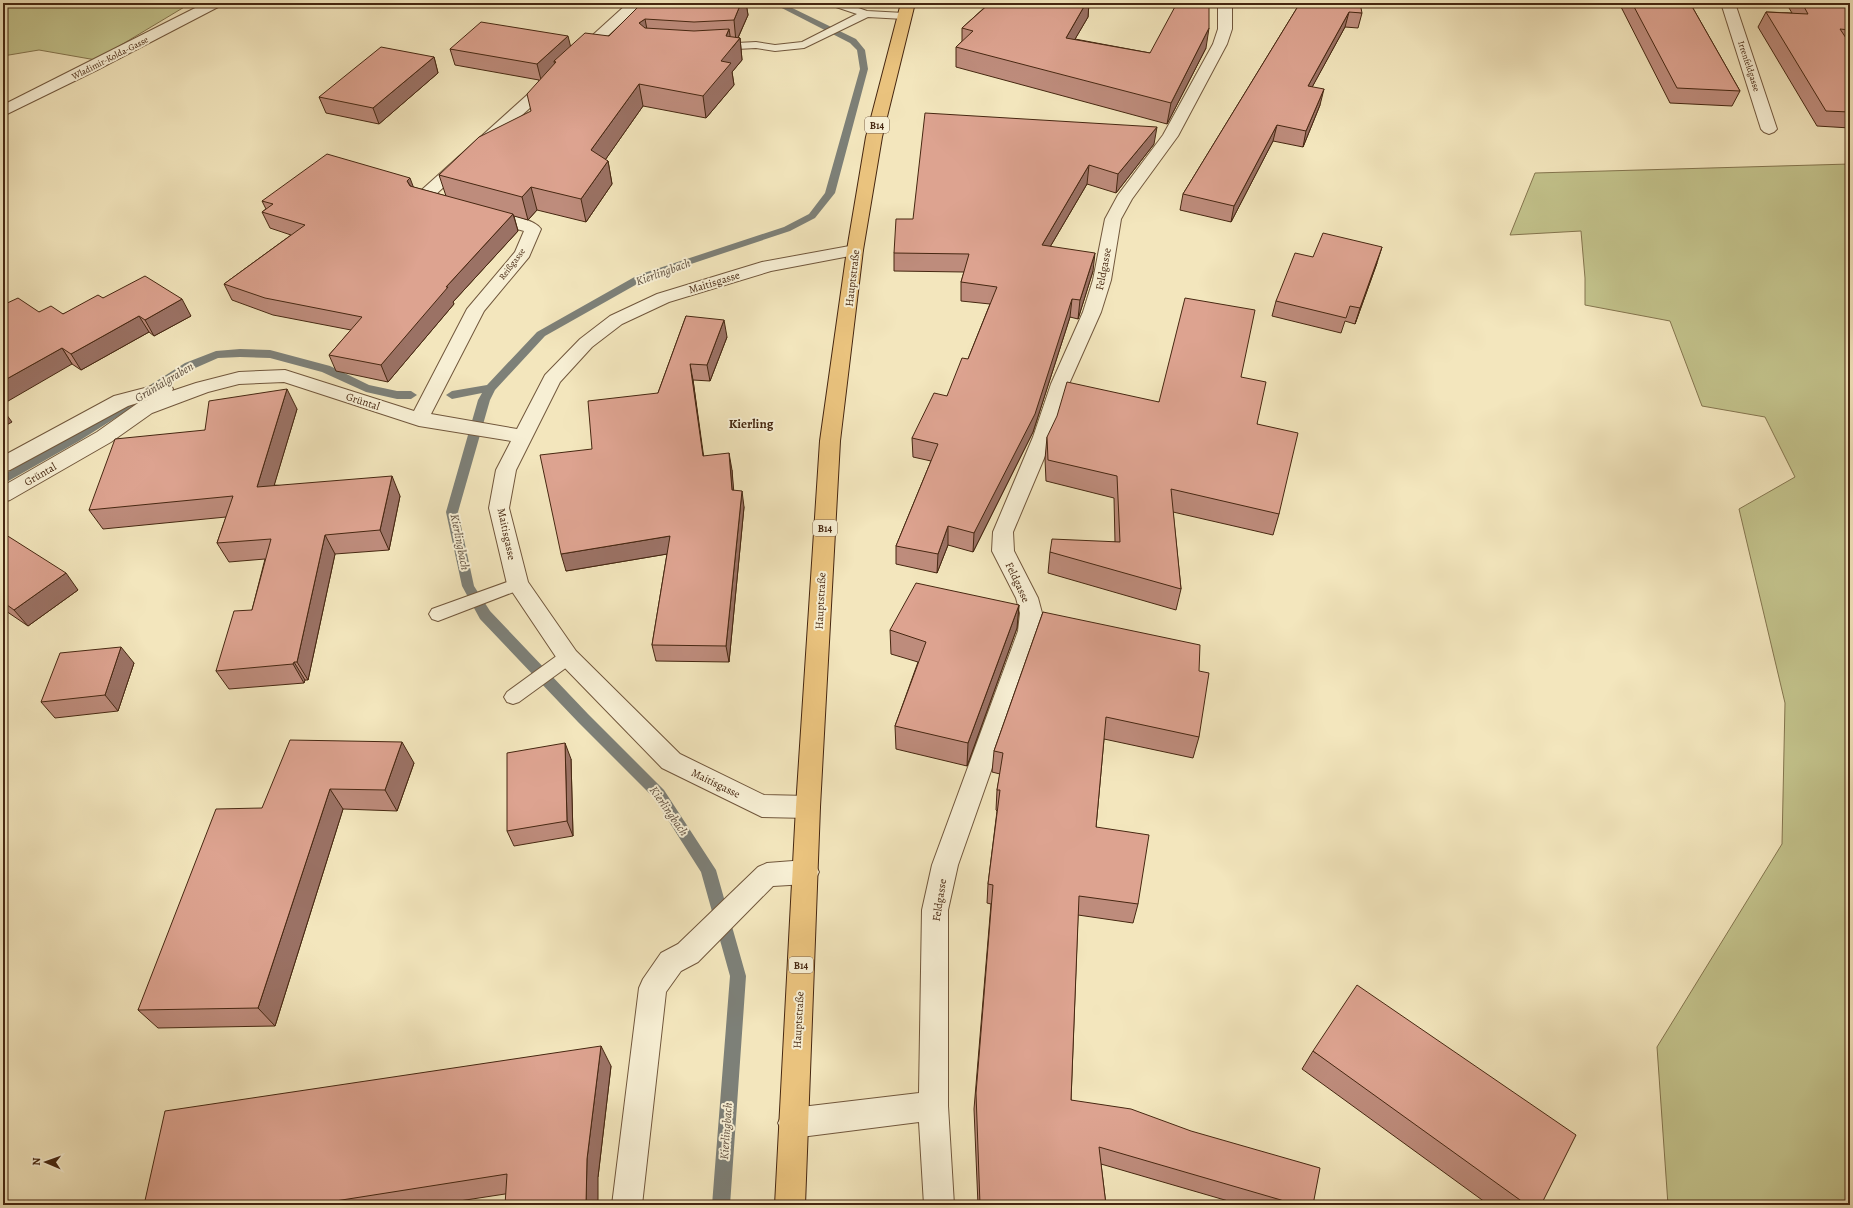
<svg xmlns="http://www.w3.org/2000/svg" width="1853" height="1208" font-family="Alegreya,serif">
	<style>
		.green { fill: #c3c38c; stroke: #84754e }
		.lines { fill: none; stroke-linecap: round; stroke-linejoin: round }
		.stream { fill: #7d8078; fill-rule: evenodd }
		.service-casing { stroke: #71573c; stroke-width: 2 }
		.minor-casing { stroke: #71573c; stroke-width: 2 }
		.primary-casing { stroke: #462711; stroke-width: 2 }
		.service { fill: #f7efd4; fill-rule: evenodd }
		.minor { fill: #f7efd4; fill-rule: evenodd }
		.primary { fill: #eac37e; fill-rule: evenodd }
		.wall { fill: #be8c7c; stroke: #462711 }
		.shaded-wall { fill: #9b7265; stroke: #462711 }
		.building { fill: #dda390; stroke: #462711 }
		.labels { text-anchor: middle; stroke-width: 4; stroke-linejoin: round; paint-order: stroke }
		.far-street-label { font-size: 9px; fill: #462711; stroke: #f7efd4 }
		.shield { fill: #f7efd4; stroke: #7b634c; stroke-width: 1 }
		.shield-label { font-size: 10px; font-weight: bold; fill: #462711 }
		.street-label { font-size: 11px; fill: #462711; stroke: #f7efd4 }
		.water-label { font-size: 12px; font-style: italic; fill: #5d4c3c; stroke: #f7efd4 }
		.quarter-label { font-size: 13px; font-weight: bold; fill: #462711; stroke: #f7efd4 }
	</style>
	<rect width="100%" height="100%" fill="#f3e6bd"/>
	<filter id="stains"><feTurbulence type="fractalNoise" baseFrequency=".005" numOctaves="4"/><feColorMatrix values="0 0 0 0 .2 0 0 0 0 .09 0 0 0 0 .02 0 0 0 .5 -.17"/></filter>
	<radialGradient id="worn" r=".72"><stop offset=".6" stop-color="#630" stop-opacity="0"/><stop offset="1" stop-color="#630" stop-opacity=".3"/></radialGradient>
	<!-- green -->
	<g class="green">
		<path d="M3,3H191L96,60L39,50L3,56Z"/>
		<path d="M1850,164V1205H1668L1657,1047L1782,844L1785,703L1739,509L1795,477L1765,417L1702,406L1670,321L1585,305V278L1581,231L1510,235L1535,173Z"/>
	</g>
	<g class="lines">
		<!-- stream -->
		<g class="stream">
			<path d="M772,3H782L856,39L865,50L868,69L835,193L815,218L790,231L646,279L545,336L495,390L490,400L458,512L474,586L490,611L588,714L664,790L716,870L746,976L730,1205H712L730,976L701,872L654,798L578,722L480,619L462,586L446,512L478,400L482,393L452,399L446,395L452,391L487,385L537,332L638,275L784,227L809,214L825,193L860,69L857,50L850,43Z"/>
			<path d="M240,349L270,350L330,366L369,385L397,391H411L417,395L411,399H397L366,392L322,372L270,358L240,357L218,358L193,369L79,441L3,484V475L71,435L185,363L216,351Z"/>
		</g>
		<defs>
			<g id="service">
				<path d="M829,3H844L867,11L904,13L909,16L904,19L868,17L804,48L775,51L756,48L717,50L712,47L717,44L756,42L775,45L802,42L857,14L830,5Z"/>
				<path d="M518,578L524,580L526,584L524,588L438,621L432,619L429,614L432,609Z"/>
				<path d="M568,650L574,652L577,657L574,662L519,702L513,704L507,702L504,697L507,692L562,652Z"/>
			</g>
			<g id="minor">
				<path d="M205,3H222L220,6L97,70L3,116V105Z"/>
				<path d="M628,3H643L584,58H574L572,55L574,52Z"/>
				<path d="M1218,3H1232V29L1227,44L1178,136L1132,199L1121,219L1111,280L1101,312L1069,384L1053,437L1013,532L1014,551L1038,598L1042,613L1040,631L958,865L948,910V1106L954,1205H924L919,1122L793,1138L783,1133L778,1123L783,1113L793,1108L919,1093L922,910L932,865L1018,631L1020,613L1016,598L992,551L993,532L1033,437L1051,384L1083,312L1093,280L1105,219L1118,195L1163,135L1213,44L1218,29Z"/>
				<path d="M1721,3H1735L1777,129L1774,132L1769,134L1764,132L1761,129Z"/>
				<path d="M551,77L556,78L558,81L556,84L434,196L447,200L449,203L447,206L441,208L416,201L414,198L416,195L546,78Z"/>
				<path d="M487,210C500,213 534,218 541,229L529,257L484,311L431,414L517,429L545,375L580,339L610,316L657,294L762,262L855,245L861,246L863,250L861,254L855,255L771,271L669,302L622,324L592,347L560,382L516,470L509,508L528,582L576,651L680,754L764,795L808,796L817,799L820,807L817,815L808,818L762,817L662,768L560,663L507,584L489,508L496,470L511,441L419,426L284,382L239,384L208,392L152,413L111,442L10,500L3,502V486L97,432L138,403L150,399L128,406L10,470L3,472V456L114,396L164,383L171,385L173,389L172,391L196,383L239,372L285,370L414,411L467,309L515,252L524,231L481,219L479,215L481,211Z"/>
				<path d="M806,860L815,864L819,872L815,880L806,884L773,886L698,962L681,971L666,992L642,1205H612L639,988L643,979L661,953L678,944L758,867L767,863Z"/>
			</g>
			<path id="primary" d="M901,3H915L882,137L863,250L840,441L820,807L805,1205H775L796,807L820,441L847,250L866,137Z"/>
		</defs>
		<!-- service casing -->
		<use href="#service" class="service-casing"/>
		<!-- minor casing -->
		<use href="#minor" class="minor-casing"/>
		<!-- primary casing -->
		<use href="#primary" class="primary-casing"/>
		<!-- service -->
		<use href="#service" class="service"/>
		<!-- minor -->
		<use href="#minor" class="minor"/>
		<!-- primary -->
		<use href="#primary" class="primary"/>
	</g>
	<!-- wall -->
	<g class="wall">
		<path d="M642,3H746L748,15L738,38H740L742,60L732,72L734,85L706,118L643,106L605,160L608,161L612,184L586,222L537,210L528,220L514,216L518,231L453,302L454,304L388,382L336,371L329,355L351,330L273,315L232,300L224,284L291,235L270,228L262,212L266,209L262,201L413,187L446,196L439,175L531,112L539,80L455,65L450,49L570,46L609,36Z"/>
		<path d="M955,3H1089L1088,17L1075,39L1150,53L1206,48L1167,124L956,67V47L962,41V28L985,7L955,5Z"/>
		<path d="M1300,3L1362,13L1358,28L1345,27L1312,87L1320,105L1303,147L1273,141L1231,222L1180,210L1183,194Z"/>
		<path d="M1619,3H1690L1740,91L1732,106L1670,103Z"/>
		<path d="M1786,3H1847L1850,8V128L1817,126L1758,27L1766,12L1792,13Z"/>
		<path d="M434,57L438,73L379,124L326,113L319,97Z"/>
		<path d="M1154,144L1116,193L1087,184L1050,247L1093,271L1078,319L1070,317L1033,432L973,552L948,545L937,573L896,564V546L931,461L913,457L912,438L947,396L968,359L990,304L961,301V282L964,272L894,271V253L913,219Z"/>
		<path d="M1313,257L1377,263L1355,324L1345,321L1341,333L1272,316L1276,301Z"/>
		<path d="M103,298L191,316L154,336L149,332L81,370L72,364L39,312L63,314Z"/>
		<path d="M686,316L727,337L710,381L693,380L703,456L732,470L733,490L744,507L729,662L656,661L652,645L667,554L566,571L592,449L658,393Z"/>
		<path d="M1241,377L1257,424L1279,514L1273,535L1173,512L1181,589L1176,610L1048,573L1050,552L1115,542L1114,498L1046,481L1045,459L1047,437L1159,402Z"/>
		<path d="M297,409L274,485L400,496L389,550L335,554L308,680H305L304,683L229,689L216,671L252,610L265,559L229,562L217,543L226,517L103,529L89,510L205,430Z"/>
		<path d="M3,533L78,590L28,626L3,609Z"/>
		<path d="M1019,605L1017,628L967,766L896,749L895,726L918,662L891,654L890,630Z"/>
		<path d="M1043,612L1199,737L1193,758L1104,739L1096,827L1138,904L1133,923L1078,915L1071,1100L1313,1205H1242L1101,1164L1106,1205H978L974,1109L991,904L987,903L988,884L997,811L996,810L997,790L1000,774L992,772L994,751Z"/>
		<path d="M134,663L118,711L55,718L41,702Z"/>
		<path d="M571,759L573,836L514,846L507,831Z"/>
		<path d="M414,763L397,811L343,809L275,1026L158,1028L138,1010L262,808Z"/>
		<path d="M1313,1051L1541,1205H1489L1302,1069Z"/>
		<path d="M611,1066L598,1177L505,1194L433,1205H144Z"/>
	</g>
	<!-- shaded-wall -->
	<g class="shaded-wall">
		<path d="M741,3H746L748,15L736,42L734,20Z"/>
		<path d="M1086,3H1089L1088,17L1064,58L1066,38Z"/>
		<path d="M1349,12L1345,27L1304,102L1308,86Z"/>
		<path d="M645,19L649,40L639,23Z"/>
		<path d="M1209,28L1206,48L1167,124L1171,103Z"/>
		<path d="M729,29L732,48L740,38L742,60L732,72L734,85L706,118L703,96Z"/>
		<path d="M568,36L572,52L554,61L555,67L541,80L537,64Z"/>
		<path d="M434,57L438,73L379,124L373,108Z"/>
		<path d="M639,84L643,106L596,173L591,150Z"/>
		<path d="M1324,89L1320,105L1303,147L1306,131Z"/>
		<path d="M1277,125L1273,141L1231,222L1234,206Z"/>
		<path d="M1157,127L1154,144L1116,193L1118,174Z"/>
		<path d="M608,161L612,184L586,222L581,199Z"/>
		<path d="M1089,165L1087,184L1040,264L1042,245Z"/>
		<path d="M410,178L416,194L407,181Z"/>
		<path d="M531,187L537,210L528,220L522,197Z"/>
		<path d="M513,214L518,231L453,302L454,304L388,382L381,365L446,287Z"/>
		<path d="M1382,247L1377,263L1355,324L1360,308Z"/>
		<path d="M1095,253L1093,271L1078,319L1080,300Z"/>
		<path d="M182,299L191,316L154,336L145,320Z"/>
		<path d="M1072,299L1070,317L1033,432L973,552L974,533Z"/>
		<path d="M139,316L149,332L81,370L71,354Z"/>
		<path d="M724,320L727,337L710,381L707,365Z"/>
		<path d="M62,348L72,364L3,404V381Z"/>
		<path d="M690,364L693,380L706,473L703,456Z"/>
		<path d="M287,389L297,409L268,506L257,487Z"/>
		<path d="M3,410L12,422L3,427Z"/>
		<path d="M729,453L732,470L735,506L732,490Z"/>
		<path d="M392,476L400,496L389,550L380,530Z"/>
		<path d="M742,491L744,507L729,662L726,646Z"/>
		<path d="M948,526V545L937,573L938,554Z"/>
		<path d="M325,535L335,554L308,680L297,662Z"/>
		<path d="M670,536L673,553L566,571L561,554Z"/>
		<path d="M66,573L78,590L28,626L14,610Z"/>
		<path d="M1019,605L1017,628L967,766L968,743Z"/>
		<path d="M121,647L134,663L118,711L105,695Z"/>
		<path d="M294,662L305,680L304,683L293,664Z"/>
		<path d="M402,742L414,763L397,811L385,790Z"/>
		<path d="M565,743L571,759L573,836L567,821Z"/>
		<path d="M330,789L343,809L275,1026L258,1008Z"/>
		<path d="M601,1046L611,1066L598,1177V1205H586L587,1159Z"/>
	</g>
	<!-- building -->
	<g class="building">
		<path d="M642,3H741L734,20L694,22L645,19L639,23L645,28L694,31L729,29L726,36L740,38L721,61L731,63L703,96L639,84L591,150L608,161L581,199L531,187L522,197L439,175L479,137L531,111L527,94L556,62L554,61L585,33L609,36Z"/>
		<path d="M990,3H1086L1066,38L1150,53L1177,3H1209V28L1171,103L956,47L973,31L962,28Z"/>
		<path d="M1300,3H1360L1362,13L1349,12L1308,86L1324,89L1306,131L1277,125L1234,206L1183,194Z"/>
		<path d="M1632,3H1690L1740,91L1677,88Z"/>
		<path d="M1802,3H1847L1850,8V30L1840,29L1850,44V112L1826,111L1766,12L1808,14Z"/>
		<path d="M481,22L568,36L537,64L450,49Z"/>
		<path d="M381,47L434,57L373,108L319,97Z"/>
		<path d="M925,113L1157,127L1118,174L1089,165L1042,245L1095,253L1080,300L1072,299L1035,414L974,533L948,526L938,554L896,546L938,444L912,438L934,393L947,396L962,358L968,359L997,287L961,282L969,254L894,253L896,219H913Z"/>
		<path d="M327,154L410,178L407,181L410,186L513,214L446,287H448L381,365L329,355L362,317L265,298L224,284L305,225L262,212L273,204L262,201Z"/>
		<path d="M1323,233L1382,247L1360,308L1350,306L1346,318L1276,301L1295,253L1313,257Z"/>
		<path d="M145,276L182,299L145,320L139,316L71,354L62,348L3,381V305L18,298L39,312L51,306L63,314L98,295L103,298Z"/>
		<path d="M1185,298L1255,310L1241,377L1266,382L1257,424L1298,433L1279,514L1171,489L1181,589L1050,552L1052,539L1120,542L1117,476L1048,460L1047,437L1057,416L1067,382L1159,402Z"/>
		<path d="M686,316L724,320L707,365L690,364L703,456L729,453L732,490L742,491L726,646L652,645L670,536L561,554L540,455L592,449L588,401L658,393Z"/>
		<path d="M287,389L257,487L392,476L380,530L325,535L297,662H294L293,664L216,671L234,611L252,610L271,539L217,543L233,496L89,510L115,439L205,430L209,401Z"/>
		<path d="M3,533L66,573L14,610L3,602Z"/>
		<path d="M916,583L1019,605L968,743L895,726L926,642L890,630Z"/>
		<path d="M1043,612L1200,645L1199,671L1209,673L1199,737L1106,717L1096,827L1149,835L1138,904L1079,896L1071,1100L1131,1109L1191,1131L1320,1168L1313,1205H1291L1281,1200L1099,1147L1106,1205H980L976,1093L993,885L988,884L1000,790H997L1003,753L994,751Z"/>
		<path d="M121,647L105,695L41,702L60,653Z"/>
		<path d="M290,740L402,742L385,790L330,789L258,1008L138,1010L216,809L262,808Z"/>
		<path d="M565,743L567,821L507,831V753Z"/>
		<path d="M1357,985L1576,1135L1541,1205H1527L1313,1051Z"/>
		<path d="M601,1046L587,1159L586,1205H505L507,1174L310,1205H144L165,1111Z"/>
	</g>
	<g class="labels">
		<!-- far-street labels -->
		<g class="far-street-label">
			<text transform="translate(110 58) rotate(-27)" y="3">Wladimir-Kolda-Gasse</text>
			<text transform="translate(1749 66) rotate(72)" y="3">Irrenfeldgasse</text>
			<text transform="translate(512 264) rotate(-53)" y="3">Reißgasse</text>
		</g>
		<!-- shield labels -->
		<g class="shield">
			<rect x="865" y="117" width="24" height="16" rx="3"/>
			<rect x="813" y="520" width="24" height="16" rx="3"/>
			<rect x="789" y="957" width="24" height="16" rx="3"/>
		</g>
		<g class="shield-label">
			<text x="877" y="129">B14</text>
			<text x="825" y="532">B14</text>
			<text x="801" y="969">B14</text>
		</g>
		<!-- street labels -->
		<g class="street-label">
			<text transform="translate(1103 269) rotate(-79)" y="4">Feldgasse</text>
			<text transform="translate(852 278) rotate(-83)" y="4">Hauptstraße</text>
			<text transform="translate(714 282) rotate(-17)" y="4">Maitisgasse</text>
			<text transform="translate(363 401) rotate(18)" y="4">Grüntal</text>
			<text transform="translate(40 474) rotate(-30)" y="4">Grüntal</text>
			<text transform="translate(507 534) rotate(78)" y="4">Maitisgasse</text>
			<text transform="translate(1018 582) rotate(65)" y="4">Feldgasse</text>
			<text transform="translate(820 601) rotate(-87)" y="4">Hauptstraße</text>
			<text transform="translate(716 783) rotate(26)" y="4">Maitisgasse</text>
			<text transform="translate(939 900) rotate(-81)" y="4">Feldgasse</text>
			<text transform="translate(798 1020) rotate(-87)" y="4">Hauptstraße</text>
		</g>
		<!-- water labels -->
		<g class="water-label">
			<text transform="translate(663 272) rotate(-20)" y="4">Kierlingbach</text>
			<text transform="translate(164 382) rotate(-31)" y="4">Grüntalgraben</text>
			<text transform="translate(460 542) rotate(79)" y="4">Kierlingbach</text>
			<text transform="translate(669 811) rotate(55)" y="4">Kierlingbach</text>
			<text transform="translate(726 1131) rotate(-86)" y="4">Kierlingbach</text>
		</g>
		<!-- quarter labels -->
		<g class="quarter-label">
			<text x="751" y="428">Kierling</text>
		</g>
	</g>
	<!-- margin -->
	<rect width="1853" height="1208" fill="none" stroke="#f3e6bd" stroke-width="16"/>
	<rect x="4" y="4" width="1845" height="1200" fill="none" stroke="#462711" stroke-width="2"/>
	<rect x="8" y="8" width="1837" height="1192" fill="none" stroke="#462711"/>
	<!-- north arrow -->
	<g transform="translate(46 1162) rotate(272)" stroke="#f7efd4" stroke-width="3" paint-order="stroke">
	<path d="M0-3L7 15L0 10L-7 15Z" fill="#462711"/>
	<text y="-6" font-size="11" font-weight="bold" text-anchor="middle" fill="#462711">N</text>
	</g>
	<rect width="100%" height="100%" filter="url(#stains)"/>
	<rect width="100%" height="100%" fill="url(#worn)"/>
</svg>
